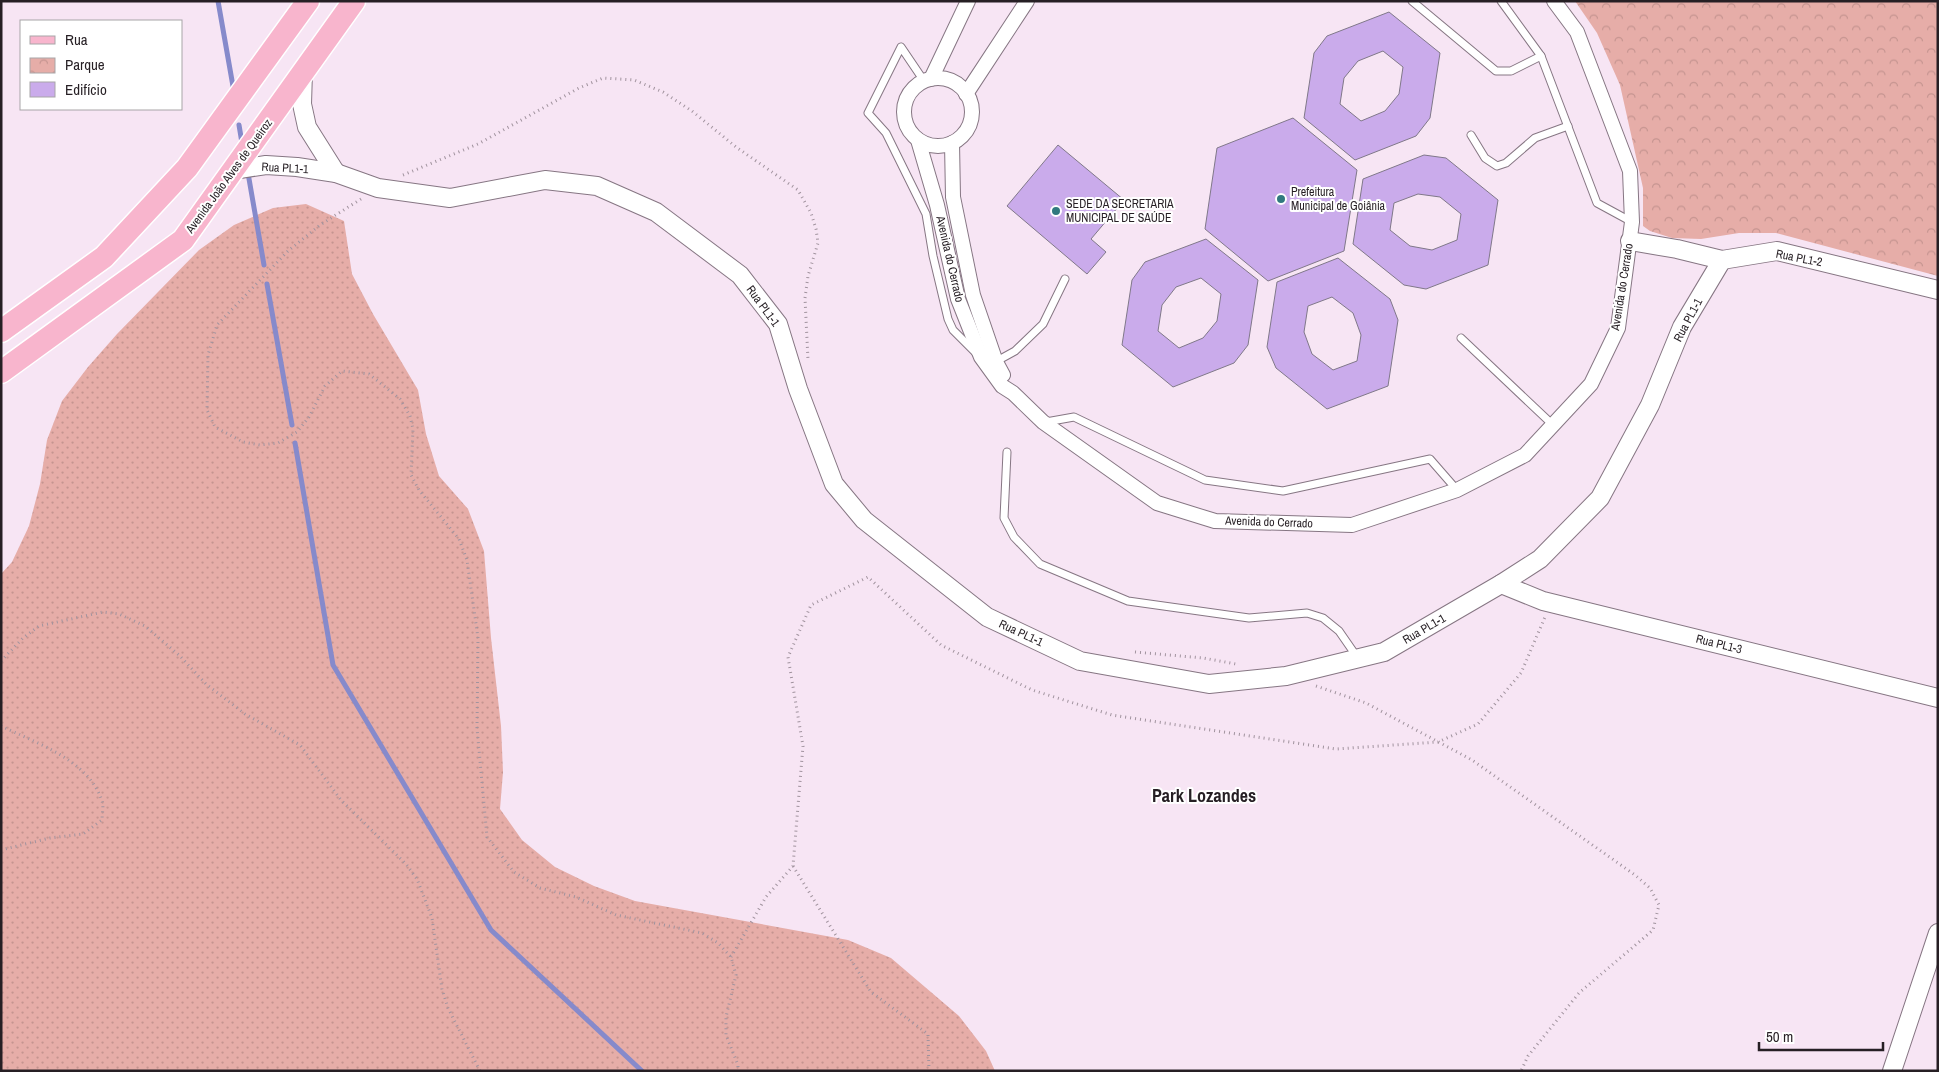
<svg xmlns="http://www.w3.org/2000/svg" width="1939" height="1072" font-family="'Archivo Narrow',sans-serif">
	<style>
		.grass { fill: url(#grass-dots) }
		.park { fill: url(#park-crowns) }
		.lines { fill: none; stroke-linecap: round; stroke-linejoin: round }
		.stream { stroke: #868acb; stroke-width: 5 }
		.building { fill: #caabeb; stroke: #807889; fill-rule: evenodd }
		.service-casing { stroke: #867683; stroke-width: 9 }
		.minor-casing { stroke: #867683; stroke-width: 16 }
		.tertiary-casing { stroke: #867683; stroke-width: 20 }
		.primary-casing { stroke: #fff; stroke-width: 25 }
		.path { stroke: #a1939e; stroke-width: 3; stroke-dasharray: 1 4; stroke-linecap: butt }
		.service { stroke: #fff; stroke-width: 7 }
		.minor { stroke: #fff; stroke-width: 14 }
		.tertiary { stroke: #fff; stroke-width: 18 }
		.primary { stroke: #f8b5cd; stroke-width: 22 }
		.poi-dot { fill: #31797f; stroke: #fff; stroke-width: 2 }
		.labels { text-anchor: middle; stroke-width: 4; stroke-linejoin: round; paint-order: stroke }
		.street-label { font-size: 12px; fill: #261f24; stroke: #fff }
		.poi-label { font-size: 12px; fill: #261f24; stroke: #fff; text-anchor: start }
		.district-label { font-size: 18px; font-weight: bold; fill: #261f24; stroke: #fff }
	</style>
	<defs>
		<pattern id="grass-dots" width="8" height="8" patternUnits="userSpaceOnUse" patternTransform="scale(1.25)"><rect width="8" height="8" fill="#e6ada8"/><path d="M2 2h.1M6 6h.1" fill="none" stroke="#c59490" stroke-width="1.8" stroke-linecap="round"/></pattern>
		<pattern id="park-crowns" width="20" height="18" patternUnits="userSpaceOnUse" patternTransform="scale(1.25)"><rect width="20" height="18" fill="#e6ada8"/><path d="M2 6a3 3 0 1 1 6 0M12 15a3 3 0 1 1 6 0" fill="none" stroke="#c59490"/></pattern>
	</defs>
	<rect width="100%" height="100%" fill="#f7e5f4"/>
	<!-- grass -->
	<path class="grass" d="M306,204L344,221L352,274L373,314L418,390L426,434L439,476L468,509L484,551L491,638L501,726L503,772L500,809L522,840L555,867L594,886L635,901L848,940L891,958L959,1016L986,1051L995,1071H1V574L12,562L29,526L40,484L47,440L62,401L88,367L117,334L199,250L234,225L273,208Z"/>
	<!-- park -->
	<path class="park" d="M1575,1H1938V276L1776,233H1739L1701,239L1672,238L1650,231L1643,226V188L1620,85L1597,33Z"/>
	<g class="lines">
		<!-- stream -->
		<g class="stream">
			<path d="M218,1L234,92"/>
			<path d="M239,125L242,143"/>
			<path d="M248,173L264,265"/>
			<path d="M267,284L292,425"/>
			<path d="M295,443L333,665L491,930L642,1071"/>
		</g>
	</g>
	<!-- building -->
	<g class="building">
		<path d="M1389,12L1440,53L1430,118L1416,136L1355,160L1304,118L1314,53L1327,36ZM1383,51L1403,67L1399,94L1385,111L1361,121L1340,104L1344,78L1358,61Z"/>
		<path d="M1293,118L1357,170L1344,251L1268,281L1205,229L1217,148Z"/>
		<path d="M1058,145L1124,200L1091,239L1106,252L1087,274L1007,206Z"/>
		<path d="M1424,155L1446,158L1498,200L1488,265L1426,289L1404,285L1353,244L1363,179ZM1418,194L1440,197L1461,214L1457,240L1432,250L1410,246L1390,230L1394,203Z"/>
		<path d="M1206,239L1258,280L1248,345L1234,363L1173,387L1122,345L1132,280L1145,262ZM1201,278L1221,294L1217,321L1203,338L1179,348L1158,331L1162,305L1176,287Z"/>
		<path d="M1338,258L1390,299L1398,320L1388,386L1327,409L1276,368L1267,347L1277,282ZM1332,297L1353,313L1361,335L1357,361L1333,370L1312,354L1304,332L1308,306Z"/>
	</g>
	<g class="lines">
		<defs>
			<g id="service">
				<path d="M1412,1L1496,71H1511L1541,56"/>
				<path d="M1501,1L1541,56L1597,203L1632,222"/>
				<path d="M924,81L901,47L868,113L886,133L926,214L933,256L948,319L953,330L976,353"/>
				<path d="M1471,135L1485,158L1497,166L1506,163L1535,138L1568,126"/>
				<path d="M1461,338L1553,425"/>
				<path d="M995,362L1015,351L1043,324L1065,279"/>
				<path d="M1046,422L1074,417L1205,480L1283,491L1430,459L1457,490"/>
				<path d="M1007,452L1004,518L1014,537L1040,564L1128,601L1249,618L1307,613L1323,618L1339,631L1357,657"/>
			</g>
			<g id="minor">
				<circle cx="938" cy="112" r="34"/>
				<path d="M931,79L968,1"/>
				<path d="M966,94L1027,1"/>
				<path d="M918,140L937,205L958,299L981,357L1002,386L1013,393L1043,422L1157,503L1215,521L1352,525L1457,490L1525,455L1591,384L1618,328L1632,222L1630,171L1577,32L1554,1"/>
				<path d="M952,143L953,197L973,295L996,362L1003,375"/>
			</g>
			<g id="tertiary">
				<path d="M303,72L302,104L307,127L336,173"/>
				<path d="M233,170L266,165L297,167L336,173L378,188L450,198L545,180L597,186L656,212L740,275L778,324L798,389L834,484L864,520L987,617L1080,661L1209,684L1286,676L1384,652L1501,584L1540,559L1600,498L1650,405L1682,327L1722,260"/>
				<path d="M1630,241L1677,249L1722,260L1777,251L1938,290"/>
				<path d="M1501,584L1543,601L1938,698"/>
				<path d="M1892,1071L1938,933"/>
			</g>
			<g id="primary">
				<path d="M1,331L104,257L187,168L308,1"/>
				<path d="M1,372L183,240L354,1"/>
			</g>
		</defs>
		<!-- service casing -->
		<use href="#service" class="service-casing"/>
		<!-- minor casing -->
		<use href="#minor" class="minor-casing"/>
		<!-- tertiary casing -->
		<use href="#tertiary" class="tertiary-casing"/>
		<!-- primary casing -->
		<use href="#primary" class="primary-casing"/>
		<!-- path -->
		<g class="path">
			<path d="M403,175L478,144L579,88L603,78L634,80L663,92L692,111L736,147L798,190L811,213L816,229L818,243L808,276L805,298L808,360"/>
			<path d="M361,199L320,225L288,251L217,325L208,355L207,410L215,427L243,442L260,445L278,443L297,432L309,417L325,386L342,371L369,374L400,399L410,416L413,429L411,475L419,490L459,539L467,560L478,638L477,728L487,837L514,872L540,888L576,897L616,915L702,933L718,943L731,957L736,975L726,1017V1035L738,1065V1071"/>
			<path d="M1135,652L1203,658L1236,664"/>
			<path d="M1,661L23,638L39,626L103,612L119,614L145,626L179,655L206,684L245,714L300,745L341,800L406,864L417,879L432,918L442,989L448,1008L480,1071"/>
			<path d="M1316,686L1366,703L1472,760L1635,875L1650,888L1659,905L1653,930L1579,993L1528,1056L1521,1071"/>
			<path d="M1,726C36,743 89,760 102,801C104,806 102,814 102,820L83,834L50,838L1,850"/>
			<path d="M793,866L871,992L928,1034L929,1071"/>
			<path d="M731,957L766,897L793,866L803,746L788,657L811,605L868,577L941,645L1032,690L1112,715L1336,749L1438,742L1478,724L1521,673L1545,617"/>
		</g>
		<!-- service -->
		<use href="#service" class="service"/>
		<!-- minor -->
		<use href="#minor" class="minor"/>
		<!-- tertiary -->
		<use href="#tertiary" class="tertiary"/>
		<!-- primary -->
		<use href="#primary" class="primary"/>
	</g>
	<!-- markers -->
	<g class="poi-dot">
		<circle cx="1281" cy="199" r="5"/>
		<circle cx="1056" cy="211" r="5"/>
	</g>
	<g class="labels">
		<!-- street labels -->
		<g class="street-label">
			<text transform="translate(285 168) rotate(3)" y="4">Rua PL1-1</text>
			<text transform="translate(229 176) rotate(-54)" y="4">Avenida João Alves de Queiroz</text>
			<text transform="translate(1799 258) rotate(11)" y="4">Rua PL1-2</text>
			<text transform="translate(950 259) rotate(77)" y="4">Avenida do Cerrado</text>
			<text transform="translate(1622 287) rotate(-81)" y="4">Avenida do Cerrado</text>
			<text transform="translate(763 306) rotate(54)" y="4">Rua PL1-1</text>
			<text transform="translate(1688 320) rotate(-62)" y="4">Rua PL1-1</text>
			<text transform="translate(1269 522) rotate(2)" y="4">Avenida do Cerrado</text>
			<text transform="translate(1424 629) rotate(-30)" y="4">Rua PL1-1</text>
			<text transform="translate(1021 633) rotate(25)" y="4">Rua PL1-1</text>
			<text transform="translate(1719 644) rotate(14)" y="4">Rua PL1-3</text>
		</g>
		<!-- poi labels -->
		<g class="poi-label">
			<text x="1291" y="196">Prefeitura<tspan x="1291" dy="14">Municipal de Goiânia</tspan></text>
			<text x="1066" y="208">SEDE DA SECRETARIA<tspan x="1066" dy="14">MUNICIPAL DE SAÚDE</tspan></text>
		</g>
		<!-- district labels -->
		<g class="district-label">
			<text x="1204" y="802">Park Lozandes</text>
		</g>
	</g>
	<!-- border -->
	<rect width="1939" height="1072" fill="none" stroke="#261f24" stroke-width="5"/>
	<!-- legend -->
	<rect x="20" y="20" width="162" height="90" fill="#ffffff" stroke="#a8a5a7"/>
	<rect x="30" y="36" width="25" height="8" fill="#f8b5cd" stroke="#a8a5a7"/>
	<text x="65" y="45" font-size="15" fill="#261f24">Rua</text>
	<rect x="30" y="58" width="25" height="15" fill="url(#park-crowns)" stroke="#a8a5a7"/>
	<text x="65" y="70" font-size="15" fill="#261f24">Parque</text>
	<rect x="30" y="82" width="25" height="15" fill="#caabeb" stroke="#a8a5a7"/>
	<text x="65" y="95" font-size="15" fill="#261f24">Edifício</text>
	<!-- scale -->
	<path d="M1759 1042v8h124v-8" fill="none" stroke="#261f24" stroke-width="2.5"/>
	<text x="1766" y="1042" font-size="15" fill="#261f24" stroke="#ffffff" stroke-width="4" paint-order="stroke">50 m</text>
</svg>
